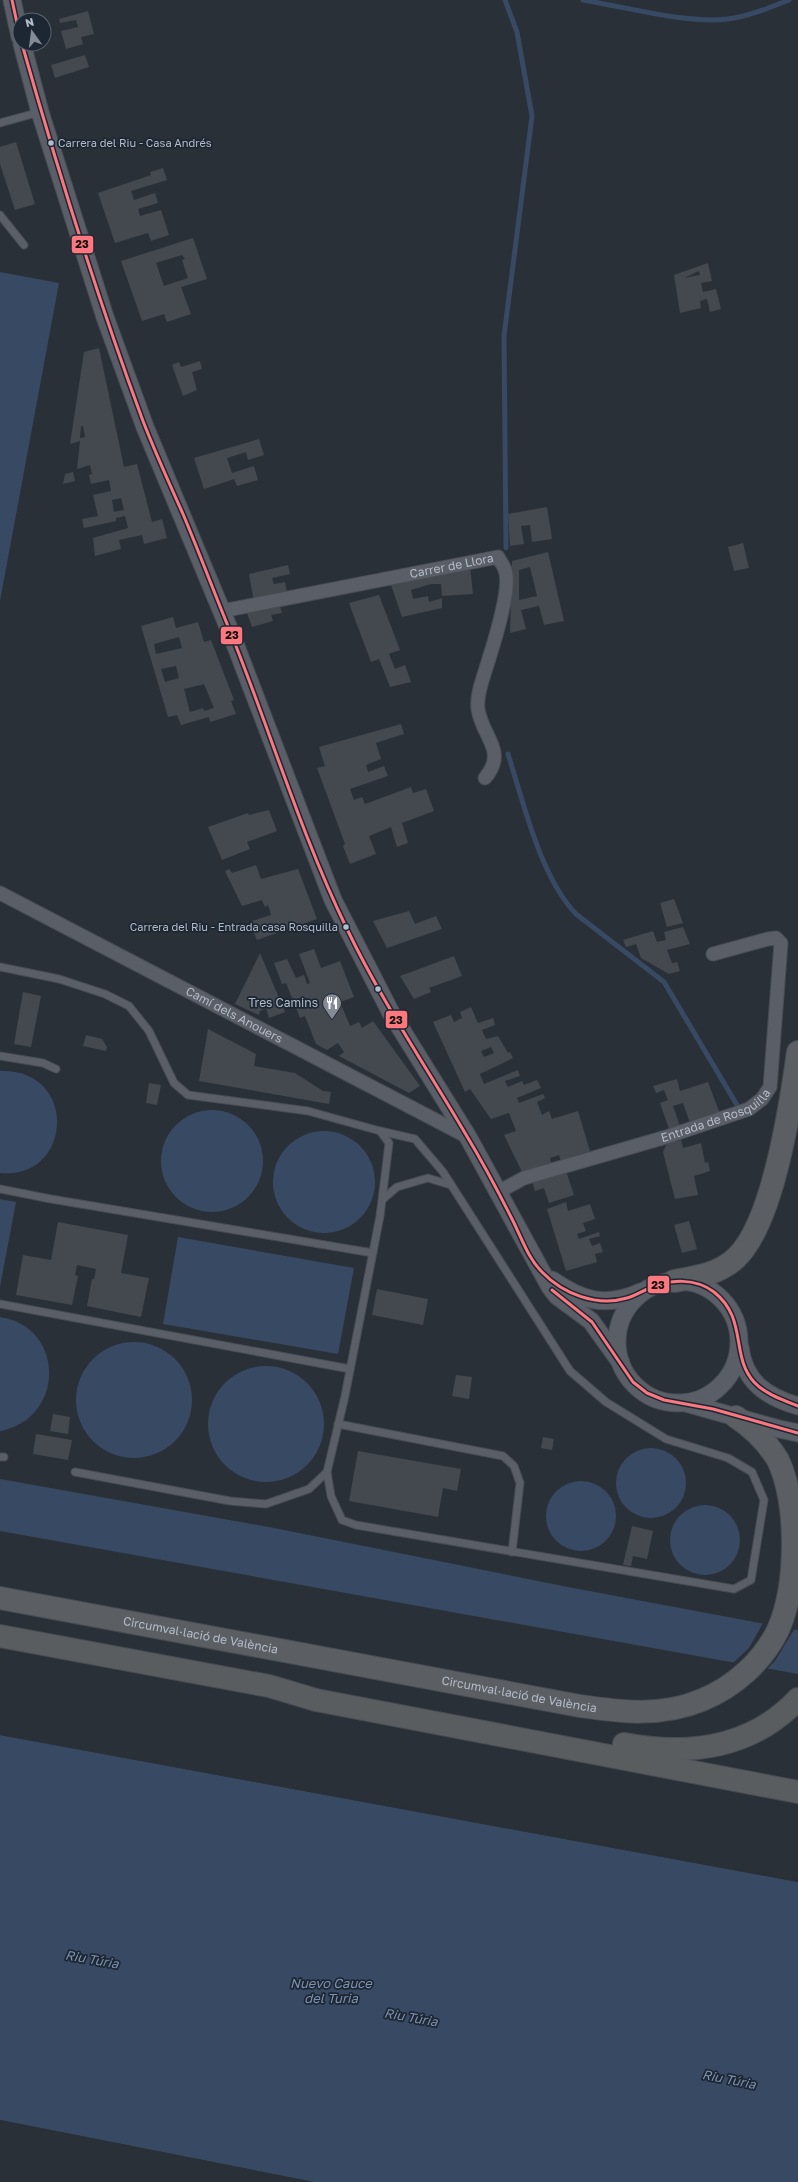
<svg xmlns="http://www.w3.org/2000/svg" width="798" height="2182" font-family="'Golos Text',sans-serif">
	<style>
		.water { fill: #384963 }
		.pier { fill: #2a3038 }
		.lines { fill: none; stroke-linecap: round; stroke-linejoin: round }
		.stream { stroke: #384963; stroke-width: 5 }
		.building { fill: #444950; fill-rule: evenodd }
		.service-casing { stroke: #484c53; stroke-width: 9 }
		.minor-casing { stroke: #484c53; stroke-width: 15 }
		.tertiary-casing { stroke: #484c53; stroke-width: 19 }
		.trunk-casing { stroke: #474c53; stroke-width: 24 }
		.motorway-casing { stroke: #474c53; stroke-width: 24 }
		.service { stroke: #5a5e66; stroke-width: 7 }
		.minor { stroke: #5a5e66; stroke-width: 13 }
		.tertiary { stroke: #5a5e66; stroke-width: 17 }
		.trunk { stroke: #5b5f64; stroke-width: 22 }
		.motorway { stroke: #5a5d60; stroke-width: 22 }
		.bus-1-casing { stroke: #1d2633; stroke-width: 6 }
		.bus-1 { stroke: #fd777e; stroke-width: 3 }
		.bus-dot { fill: #b4bcc9; stroke: #1d2633; stroke-width: 1.5 }
		.labels { text-anchor: middle; stroke-width: 3.5; stroke-linejoin: round; paint-order: stroke }
		.bus-label { font-size: 11px; fill: #b4bcc9; stroke: #1d2633; text-anchor: start }
		.street-label { font-size: 12px; fill: #b4bcc9; stroke: #1d2633 }
		.poi-label { font-size: 12px; fill: #b4bcc9; stroke: #1d2633; text-anchor: end }
		.water-label { font-size: 13px; font-style: italic; fill: #7c92b1; stroke: #1d2633 }
		.line-badge { stroke: #1d2633; stroke-width: 1.5 }
		.pale-badge-label { font-size: 11px; text-anchor: middle; font-weight: bold; fill: #111 }
	</style>
	<rect width="100%" height="100%" fill="#2a3038"/>
	<!-- water -->
	<g class="water">
		<path d="M0,272L59,283L0,601Z"/>
		<path d="M0,1071C79,1068 73,1180 0,1173Z"/>
		<circle cx="212" cy="1161" r="51"/>
		<circle cx="324" cy="1182" r="51"/>
		<path d="M0,1199L16,1202L0,1287Z"/>
		<path d="M178,1237L354,1268L338,1354L163,1324Z"/>
		<path d="M0,1317C66,1327 65,1419 0,1431Z"/>
		<circle cx="134" cy="1400" r="58"/>
		<circle cx="266" cy="1424" r="58"/>
		<circle cx="651" cy="1483" r="35"/>
		<path d="M0,1479L269,1527L568,1587L798,1630V1674L0,1531Z"/>
		<circle cx="581" cy="1516" r="35"/>
		<circle cx="705" cy="1540" r="35"/>
		<path d="M0,1735L798,1882V2182H314L0,2120Z"/>
	</g>
	<!-- pier -->
	<g class="pier">
		<path d="M763,1623L795,1628L775,1661L766,1670L732,1664L749,1648Z"/>
		<path d="M0,1733L798,1880V1882L0,1735Z"/>
		<path d="M0,2120L314,2182H304L0,2122Z"/>
	</g>
	<g class="lines">
		<!-- stream -->
		<g class="stream">
			<path d="M505,0L517,32L532,116L504,336L506,548"/>
			<path d="M583,0C625,7 687,24 728,19C749,16 769,8 789,0"/>
			<path d="M508,754C524,804 540,876 576,914L664,982L737,1105"/>
		</g>
	</g>
	<!-- building -->
	<g class="building">
		<path d="M88,11L94,34L81,37L83,44L66,49L61,31L78,27L76,20L60,23L59,19Z"/>
		<path d="M85,55L89,67L55,78L51,65Z"/>
		<path d="M16,142L35,204L15,210L0,164V147Z"/>
		<path d="M163,168L167,180L131,191L134,200L155,193L158,203L138,209L140,216L161,210L169,235L151,241L148,233L115,243L98,193L151,175L150,172Z"/>
		<path d="M193,238L207,279L181,287L191,314L167,322L164,314L142,321L121,261ZM182,255L185,259L182,260L188,278L164,286L156,263Z"/>
		<path d="M708,263L712,281L701,283L703,292L716,289L721,309L710,312L707,299L700,301L701,308L680,313L674,275ZM699,271L700,275L684,278Z"/>
		<path d="M99,348L124,467L137,464L152,522L162,519L167,538L144,544L142,535L119,540L121,549L95,556L93,538L128,528L125,516L116,518V521L84,528L82,519L98,516L93,495L111,491L109,480L91,484L89,475L92,474L90,465L77,469L80,441L70,444L84,352ZM81,426H83L85,437L80,438ZM121,498L124,510L114,512L112,500Z"/>
		<path d="M200,361L202,369L192,372L197,390L183,396L172,365L179,362L181,367Z"/>
		<path d="M259,439L264,455L248,460L246,452L227,458L232,473L254,466L258,480L237,486L234,479L204,489L194,458Z"/>
		<path d="M73,472L75,481L63,484L65,474Z"/>
		<path d="M547,507L552,539L532,542L530,525L521,526L524,544L510,546L508,514Z"/>
		<path d="M743,543L749,568L734,571L728,547Z"/>
		<path d="M548,552L564,621L544,625L539,606L521,610L526,629L510,633L512,561ZM530,567L537,596L519,600V570Z"/>
		<path d="M288,565L290,574L272,578L274,584L285,582L287,593L254,602L249,574Z"/>
		<path d="M470,565L473,594L442,596L441,584H431L411,590L413,599L428,596L429,602L442,598V608L402,617L390,582Z"/>
		<path d="M379,595L400,650L389,654L395,669L405,665L411,682L390,687L379,659L371,662L349,603Z"/>
		<path d="M279,603L282,613L271,615L273,621L252,627L247,613Z"/>
		<path d="M173,617L176,628L198,622L204,642L211,640L234,700L231,701L236,714L210,722L209,717L181,725L177,715L168,717L141,626ZM179,637L182,648L156,654L154,644ZM176,666L179,678L165,682L161,669ZM204,684L214,708L204,711L203,708L190,712L184,689Z"/>
		<path d="M401,724L404,734L376,743L381,759L366,765L368,772L384,766L388,776L350,789L354,800L362,797L365,804L411,787L413,793L426,789L434,811L402,823L408,843L397,847L391,827L369,836L376,854L350,864L343,846L345,844L317,768L325,766L319,747Z"/>
		<path d="M269,810L277,831L247,842L250,849L222,860L208,827L248,813L249,815Z"/>
		<path d="M256,865L261,879L298,869L317,919L257,940L249,922L271,915L268,905L265,907L262,900L242,906L225,871L229,869L232,873Z"/>
		<path d="M674,899L683,923L667,927L660,903Z"/>
		<path d="M409,911L415,924L436,916L442,929L387,948L373,921Z"/>
		<path d="M683,927L690,944L667,950L672,963L677,962L680,971L669,974L641,958L636,944L626,947L623,940L653,931L657,942L666,940L664,932Z"/>
		<path d="M314,949L321,968L340,961L354,997L340,1002L350,1026L359,1022L362,1028L373,1021L420,1086L409,1093L339,1056L344,1052L338,1043L327,1050L316,1044L305,1016L300,1018L286,983L282,984L274,963L287,959L296,978L304,975L307,984L310,983L299,954Z"/>
		<path d="M260,953L285,1012L269,1018L266,1008L260,1011L259,1015L235,1004Z"/>
		<path d="M454,956L462,976L429,988L431,992L414,999L400,976Z"/>
		<path d="M23,992L41,996L31,1047L14,1044Z"/>
		<path d="M471,1007L478,1023L493,1018L495,1025L482,1030L486,1039L498,1036L508,1053L510,1052L513,1058L480,1074L484,1084L518,1070L520,1076L505,1081L508,1087L522,1081L524,1085L537,1080L541,1088L517,1098L519,1103L543,1094L545,1098L537,1102L542,1115L549,1111L552,1119L578,1111L590,1151L561,1161L559,1155L550,1158L551,1163L522,1172L504,1135L516,1131L509,1113L491,1119L470,1089L465,1092L433,1022L451,1015L454,1022L462,1018L460,1012ZM491,1047L494,1053L484,1057L481,1051Z"/>
		<path d="M208,1029L256,1054L254,1066L295,1073L323,1091L331,1092L329,1104L199,1081Z"/>
		<path d="M86,1035L102,1039L107,1047L106,1051L83,1046Z"/>
		<path d="M677,1079L680,1091L708,1082L720,1114L690,1123L683,1103L673,1106L680,1126L669,1129L660,1103L668,1100L664,1090L656,1093L653,1086Z"/>
		<path d="M149,1083L161,1085L157,1105L146,1103Z"/>
		<path d="M681,1140L683,1148L701,1143L705,1163L708,1162L710,1171L694,1176L698,1195L675,1199L663,1152L667,1143Z"/>
		<path d="M565,1168L574,1195L549,1203L544,1188L535,1191L532,1181Z"/>
		<path d="M566,1202L568,1211L590,1204L595,1219L583,1223L586,1231L577,1234L579,1239L599,1232L600,1236L589,1239L592,1246L600,1243L603,1252L595,1254L597,1262L566,1271L547,1209Z"/>
		<path d="M689,1221L697,1249L682,1253L674,1225Z"/>
		<path d="M58,1222L128,1235L121,1273L149,1278L141,1317L87,1306L92,1279H94L96,1269L77,1265L75,1275L78,1276L72,1305L16,1295L23,1255L51,1260Z"/>
		<path d="M377,1289L428,1299L423,1325L372,1315Z"/>
		<path d="M456,1375L472,1377L469,1399L452,1396Z"/>
		<path d="M53,1414L70,1417L68,1434L50,1431Z"/>
		<path d="M36,1434L72,1440L68,1460L33,1454Z"/>
		<path d="M543,1437L554,1439L552,1450L541,1448Z"/>
		<path d="M358,1451L461,1469L457,1491L443,1488L438,1517L349,1501Z"/>
		<path d="M632,1526L653,1531L647,1559L633,1556L631,1566L623,1565Z"/>
	</g>
	<g class="lines">
		<defs>
			<g id="service">
				<path d="M0,123L40,112"/>
				<path d="M0,215L24,245"/>
				<path d="M0,967L59,979L105,994L129,1006L149,1031L174,1083L188,1095L308,1111L380,1131L389,1143L380,1216L345,1396L327,1472L309,1489L266,1504L230,1501L75,1472"/>
				<path d="M0,1056L43,1063L56,1069"/>
				<path d="M0,1189L51,1199L373,1253"/>
				<path d="M383,1199L397,1187L428,1178L451,1185"/>
				<path d="M0,1304L350,1369"/>
				<path d="M338,1424L503,1456L514,1466L520,1483L512,1552"/>
				<path d="M0,1457H4"/>
				<path d="M327,1472L331,1496L342,1520L356,1525L734,1589L751,1580L764,1500L752,1472L728,1458L666,1439L606,1402L570,1371L443,1172L415,1139L380,1131"/>
			</g>
			<g id="minor">
				<path id="s1" d="M222,611L498,557C500,561 504,566 505,570C512,587 493,646 487,665C483,678 476,696 478,709C482,737 508,751 485,778"/>
				<path id="s2" d="M0,893L468,1137"/>
				<path id="s3" d="M498,1192L524,1178L666,1137L749,1109L762,1099L770,1087L781,943L776,938L768,939L713,954"/>
			</g>
			<g id="tertiary">
				<path d="M12,0L20,37"/>
				<path d="M22,44L40,112L105,317L145,427L232,636L333,900L391,1013L468,1137L550,1287L557,1296L591,1321L621,1363"/>
				<path d="M552,1280C582,1301 606,1308 641,1292"/>
				<circle cx="678" cy="1342" r="61"/>
				<path d="M740,1347C744,1382 767,1397 798,1406"/>
				<path d="M686,1403L779,1429L798,1433"/>
			</g>
			<g id="trunk">
				<path d="M674,1281C697,1277 719,1274 736,1258C774,1222 791,1103 798,1052"/>
				<path id="s4" d="M0,1598L580,1706C621,1712 662,1717 702,1700C734,1687 763,1661 778,1630C798,1585 798,1503 778,1460C767,1442 753,1428 736,1417"/>
			</g>
			<g id="motorway">
				<path d="M0,1636L269,1686L316,1700L798,1792"/>
				<path d="M624,1744C688,1756 751,1749 798,1699"/>
			</g>
		</defs>
		<!-- service casing -->
		<use href="#service" class="service-casing"/>
		<!-- minor casing -->
		<use href="#minor" class="minor-casing"/>
		<!-- tertiary casing -->
		<use href="#tertiary" class="tertiary-casing"/>
		<!-- trunk casing -->
		<use href="#trunk" class="trunk-casing"/>
		<!-- motorway casing -->
		<use href="#motorway" class="motorway-casing"/>
		<!-- service -->
		<use href="#service" class="service"/>
		<!-- minor -->
		<use href="#minor" class="minor"/>
		<!-- tertiary -->
		<use href="#tertiary" class="tertiary"/>
		<!-- trunk -->
		<use href="#trunk" class="trunk"/>
		<!-- motorway -->
		<use href="#motorway" class="motorway"/>
		<defs>
			<g id="bus-1">
				<path d="M12,0L20,37"/>
				<path d="M22,44C58,171 97,297 143,421C155,452 169,483 183,514C199,552 214,592 230,631C270,730 300,832 347,929C381,1000 425,1065 465,1133C482,1161 498,1191 513,1221C522,1239 528,1258 542,1272C563,1294 597,1307 627,1298C635,1296 642,1291 650,1288C670,1279 696,1278 714,1292C748,1319 730,1355 754,1382C765,1394 783,1400 798,1406"/>
				<path d="M552,1290L592,1322L633,1382L647,1393L664,1400L713,1409L798,1433"/>
			</g>
		</defs>
		<!-- bus-1 casing -->
		<use href="#bus-1" class="bus-1-casing"/>
		<!-- bus-1 -->
		<use href="#bus-1" class="bus-1"/>
	</g>
	<!-- icons -->
	<defs>
		<symbol id="restaurant-pin" viewBox="-11 -11 22 30"><path d="M0 17L-7.5 6A9.5 9.5 0 1 1 7.5 6Z" fill="#848b96" stroke="#1d2633"/><path d="M-5-6h1v4h1v-4h1v4h1v-4h1v5L-1.5 .5V6h-2V.5L-5-1ZM5-6V6H3V1.5H1.5Q1.5-4 5-6Z" fill="#fff"/></symbol>
	</defs>
	<g fill-rule="evenodd">
		<use href="#restaurant-pin" x="321" y="992" width="22" height="30"/>
	</g>
	<!-- markers -->
	<g class="bus-dot">
		<circle cx="51" cy="143" r="3.5"/>
		<circle cx="346" cy="927" r="3.5"/>
		<circle cx="378" cy="989" r="3.5"/>
	</g>
	<g class="labels">
		<!-- bus labels -->
		<g class="bus-label">
			<text x="58" y="147">Carrera del Riu - Casa Andrés</text>
			<text x="338" y="931" text-anchor="end">Carrera del Riu - Entrada casa Rosquilla</text>
		</g>
		<!-- street labels -->
		<g class="street-label">
			<text dy="4" stroke="none"><textPath href="#s1" startOffset="234">Carrer de Llora</textPath></text>
			<text dy="4" stroke="none"><textPath href="#s2" startOffset="264">Camí dels Anouers</textPath></text>
			<text dy="4" stroke="none"><textPath href="#s3" startOffset="232">Entrada de Rosquilla</textPath></text>
			<text dy="4" stroke="none"><textPath href="#s4" startOffset="204">Circumval·lació de València</textPath></text>
			<text dy="4" stroke="none"><textPath href="#s4" startOffset="528">Circumval·lació de València</textPath></text>
		</g>
		<!-- poi labels -->
		<g class="poi-label">
			<text x="318" y="1007">Tres Camins</text>
		</g>
		<!-- water labels -->
		<g class="water-label">
			<text transform="translate(92 1959) rotate(10)" y="5">Riu Túria</text>
			<text x="331" y="1988">Nuevo Cauce<tspan x="331" dy="15">del Turia</tspan></text>
			<text transform="translate(411 2017) rotate(10)" y="5">Riu Túria</text>
			<text transform="translate(729 2079) rotate(11)" y="5">Riu Túria</text>
		</g>
	</g>
	<g class="line-badge">
		<rect x="71" y="235" width="23" height="19" rx="4" fill="#fd777e"/>
		<rect x="220" y="626" width="23" height="19" rx="4" fill="#fd777e"/>
		<rect x="385" y="1010" width="23" height="19" rx="4" fill="#fd777e"/>
		<rect x="647" y="1275" width="23" height="19" rx="4" fill="#fd777e"/>
	</g>
	<g class="pale-badge-label">
		<text x="82" y="248">23</text>
		<text x="232" y="639">23</text>
		<text x="396" y="1024">23</text>
		<text x="658" y="1289">23</text>
	</g>
	<!-- north arrow -->
	<g transform="translate(32 32) rotate(346)"><circle r="19" fill="#1d2633" stroke="#59626f"/>
	<path d="M0-3L7 15L0 10L-7 15Z" fill="#848b96"/>
	<text y="-6" font-size="11" font-weight="bold" text-anchor="middle" fill="#b4bcc9">N</text>
	</g>
</svg>
